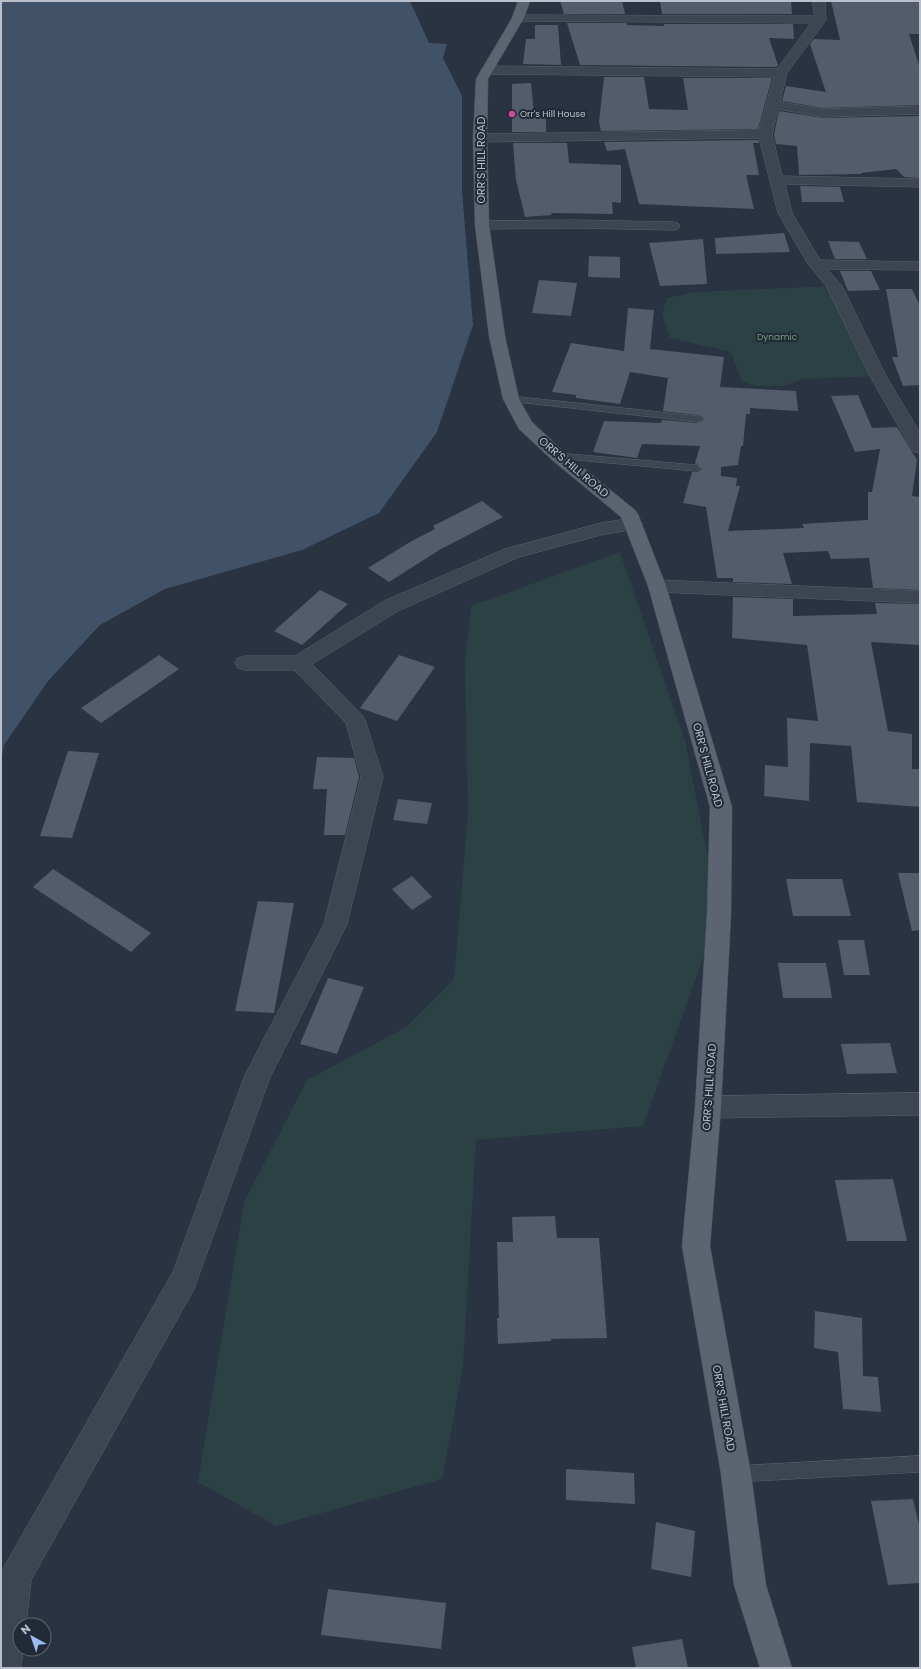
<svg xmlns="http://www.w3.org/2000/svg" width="921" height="1669" font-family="Poppins,sans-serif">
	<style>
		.green { fill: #2c4143 }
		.water { fill: #405168 }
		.building { fill: #525c6b }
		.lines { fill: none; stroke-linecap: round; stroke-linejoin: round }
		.service-casing { stroke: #5b636e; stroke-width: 1 }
		.minor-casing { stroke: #5b636e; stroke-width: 1 }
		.primary-casing { stroke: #464e5a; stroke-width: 1 }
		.service { fill: #3d4551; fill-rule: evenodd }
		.minor { fill: #3d4551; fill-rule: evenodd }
		.primary { fill: #5b6470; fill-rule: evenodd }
		.hotel-dot { fill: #d1479c; stroke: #212a36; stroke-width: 1.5 }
		.labels { text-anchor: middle; stroke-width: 4; stroke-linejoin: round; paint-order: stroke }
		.far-poi-label { font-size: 9px; fill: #bac0cb; stroke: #212a36; text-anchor: start }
		.far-park-label { font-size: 9px; fill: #739a7b; stroke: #212a36 }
		.street-label { font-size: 11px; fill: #bac0cb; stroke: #212a36 }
	</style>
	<rect width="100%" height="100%" fill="#293341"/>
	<!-- green -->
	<g class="green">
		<path d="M834,286L878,376L804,379L783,386H757L742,382L731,352L670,338L662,314L667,298L694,292Z"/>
		<path d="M620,552L685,741L719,914L643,1126L476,1140L463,1367L442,1479L276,1526L198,1482L244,1202L307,1080L406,1027L454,979L468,813L465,661L471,606Z"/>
	</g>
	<!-- water -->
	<path class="water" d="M1,1H410L429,43L447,44L443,58L462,96V191L473,325L437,432L379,513L302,550L165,589L100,625L48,681L4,745L1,762Z"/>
	<!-- building -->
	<g class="building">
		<path d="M560,1H622L625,14H564Z"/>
		<path d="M660,1H791L792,14H662Z"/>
		<path d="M831,1H920V34H909L920,68V105L823,108L782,101L786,86L826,92L810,44L814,39L840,40Z"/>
		<path d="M567,23H627V25L664,26V24H793L794,39L769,38L778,65L776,67L580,65Z"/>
		<path d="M535,25H558L561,65L523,64L526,39H535Z"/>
		<path d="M604,77H644L649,109L688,110L683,78H772L758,129L601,131L599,122Z"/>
		<path d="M531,83L534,114H546V132H512V84Z"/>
		<path d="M779,111L823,118L920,116V178L904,177L896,169L861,173L862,174L799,175L797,146L776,144L774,134Z"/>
		<path d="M758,140L759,143H753L759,175H746L754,209L639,204L625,149L607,151L604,142Z"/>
		<path d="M513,143H567L569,163L621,165V203L612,202L613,214L551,213L552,215L525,217L516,180Z"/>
		<path d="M800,186L840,187L844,202H802Z"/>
		<path d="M784,233L790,252L716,254L715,238Z"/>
		<path d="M703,239L707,284L660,286L649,243Z"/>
		<path d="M828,241L859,242L867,259H835Z"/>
		<path d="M589,256L620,257V278L588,277Z"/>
		<path d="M840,271H871L880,290L848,291Z"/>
		<path d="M539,280L577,283L571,316L532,313Z"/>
		<path d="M886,289H912L920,306V385L903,386L892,357H898Z"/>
		<path d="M628,308L654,310L650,349L724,357L720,387L796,391L798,411L750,408V414H746L743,446H741L738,465L721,467V476L737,478L736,486H740L728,531L804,528L802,524L868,520V492H872L880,449L855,452L831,396L858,395L872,428L897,427L917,460L912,496L920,497V590L873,588L869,558L831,559L828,551L783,553L792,584L733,582V578H717L706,507L683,503L692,472H697L702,469L695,463L700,446L642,444L637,458L593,452L604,421L661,423L662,420L697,423L703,420V418L697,415L663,411L668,378L630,372L620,404L576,398V395L552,392L571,343L624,351Z"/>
		<path d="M482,501L503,517L441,549L389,582L368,568L410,542L435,529L433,526Z"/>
		<path d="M320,590L348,604L302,645L274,631Z"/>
		<path d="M733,597L793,599V616L877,614L875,603L920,604V645L871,642L888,731L912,734V769H920V807L857,802L851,746L810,743L809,801L764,796L765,765L788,767L787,718L818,721L807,645L732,638Z"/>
		<path d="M159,655L179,669L101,723L81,708Z"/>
		<path d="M399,655L435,667L397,721L360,708Z"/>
		<path d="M68,751L99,753L72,838L40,836Z"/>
		<path d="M317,757L354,758L359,777L345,835H324L327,789H313Z"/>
		<path d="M398,799L432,803L427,824L393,820Z"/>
		<path d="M53,869L151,933L131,952L33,887Z"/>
		<path d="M898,873H920V930L912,931Z"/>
		<path d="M412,876L432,897L412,910L392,889Z"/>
		<path d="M786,879H842L851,916H793Z"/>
		<path d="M258,901L294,903L274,1013L235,1011Z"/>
		<path d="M838,940H864L870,975H844Z"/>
		<path d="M778,963H826L832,998H783Z"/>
		<path d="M328,978L364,987L337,1054L300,1044Z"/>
		<path d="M890,1043L897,1073L847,1074L841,1044Z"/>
		<path d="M893,1179L907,1241H847L835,1180Z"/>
		<path d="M555,1216L557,1238H599L607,1338L551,1339V1341L498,1344L497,1318H499L497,1242H513L512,1217Z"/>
		<path d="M815,1311L862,1318L863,1376L878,1377L881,1412L843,1409L838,1352L814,1348Z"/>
		<path d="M566,1469L634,1473L635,1504L566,1500Z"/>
		<path d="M913,1499L920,1529V1583L888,1585L871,1501Z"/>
		<path d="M656,1522L695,1531L691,1577L651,1569Z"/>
		<path d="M328,1589L446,1603L441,1649L321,1635Z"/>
		<path d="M682,1639L688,1668H636L632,1647Z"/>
	</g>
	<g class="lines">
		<defs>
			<g id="service">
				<path d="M511,396L697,416L702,419L697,422L508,401L507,399Z"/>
				<path d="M558,453L696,465L701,468L696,471L555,458L553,456Z"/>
				<path d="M920,1456V1472L736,1482L730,1480L728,1474L730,1468L736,1466Z"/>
			</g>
			<g id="minor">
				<path d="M813,1H825L826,20L787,73L780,102L823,109L920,106V114L823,117L778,109L772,134L782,176L920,179V187L785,184L792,213L820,260L920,262V270L827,269L842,286L886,376L920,433V453L914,452L911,448L870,376L827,287L808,264L778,213L759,138L480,142L475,141L473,138L475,135L480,134L759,130L774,77L487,74L483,73L481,70L483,67L487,66L777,69L811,23L518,21L514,20L512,18L514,16L518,15L814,16Z"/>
				<path d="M574,220L673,222L678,223L680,226L678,229L673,230L574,228L482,229L477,228L475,225L477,222L482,221Z"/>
				<path d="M634,518L640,520L643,524L640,528L601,535L519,557L398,611L312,664L362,715L365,720L383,777L347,924L270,1077L194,1289L31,1580L26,1625H20V1649H23L21,1668H1V1574L5,1565L173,1272L245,1075L324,924L361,777L346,723L294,670H245L238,668L235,663L238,658L245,656H295L384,601L505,549L601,523Z"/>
				<path d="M657,580L920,591V603L657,592L650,590L648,586L650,582Z"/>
				<path d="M920,1093V1115L708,1118L699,1115L695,1107L699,1099L708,1096Z"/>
			</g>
			<path id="primary" d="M518,1H530L524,18L488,79L487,138L489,225L505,336L519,399L532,422L564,452L635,510L638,514L666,586L732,807L731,914L721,1107L710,1246L751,1474L766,1585L792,1668H760L734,1585L721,1474L682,1246L695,1107L707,914L710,807L648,586L621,517L552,460L519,429L503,399L489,336L475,225L473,138L476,79L512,18Z"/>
		</defs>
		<!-- service casing -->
		<use href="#service" class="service-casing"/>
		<!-- minor casing -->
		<use href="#minor" class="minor-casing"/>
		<!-- primary casing -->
		<use href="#primary" class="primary-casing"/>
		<!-- service -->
		<use href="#service" class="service"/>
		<!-- minor -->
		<use href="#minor" class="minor"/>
		<!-- primary -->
		<use href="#primary" class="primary"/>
	</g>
	<!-- markers -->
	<circle class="hotel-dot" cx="512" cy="114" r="4"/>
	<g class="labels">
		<!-- far-poi labels -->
		<g class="far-poi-label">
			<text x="520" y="117">Orr's Hill House</text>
		</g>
		<!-- far-park labels -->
		<g class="far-park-label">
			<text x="777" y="340">Dynamic</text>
		</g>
		<!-- street labels -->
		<g class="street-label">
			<text transform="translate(481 160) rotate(-90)" y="4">ORR’S HILL ROAD</text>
			<text transform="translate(574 467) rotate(40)" y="4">ORR’S HILL ROAD</text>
			<text transform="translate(708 765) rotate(75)" y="4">ORR’S HILL ROAD</text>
			<text transform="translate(709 1087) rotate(-86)" y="4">ORR’S HILL ROAD</text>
			<text transform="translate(724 1408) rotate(80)" y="4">ORR’S HILL ROAD</text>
		</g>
	</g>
	<!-- border -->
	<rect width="921" height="1669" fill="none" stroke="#bac0cb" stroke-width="4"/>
	<!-- north arrow -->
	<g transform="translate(32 1637) rotate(320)"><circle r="19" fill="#212a36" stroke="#5e6672"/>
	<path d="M0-3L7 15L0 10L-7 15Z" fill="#98bbf1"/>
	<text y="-6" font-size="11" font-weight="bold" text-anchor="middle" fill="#bac0cb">N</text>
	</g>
</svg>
